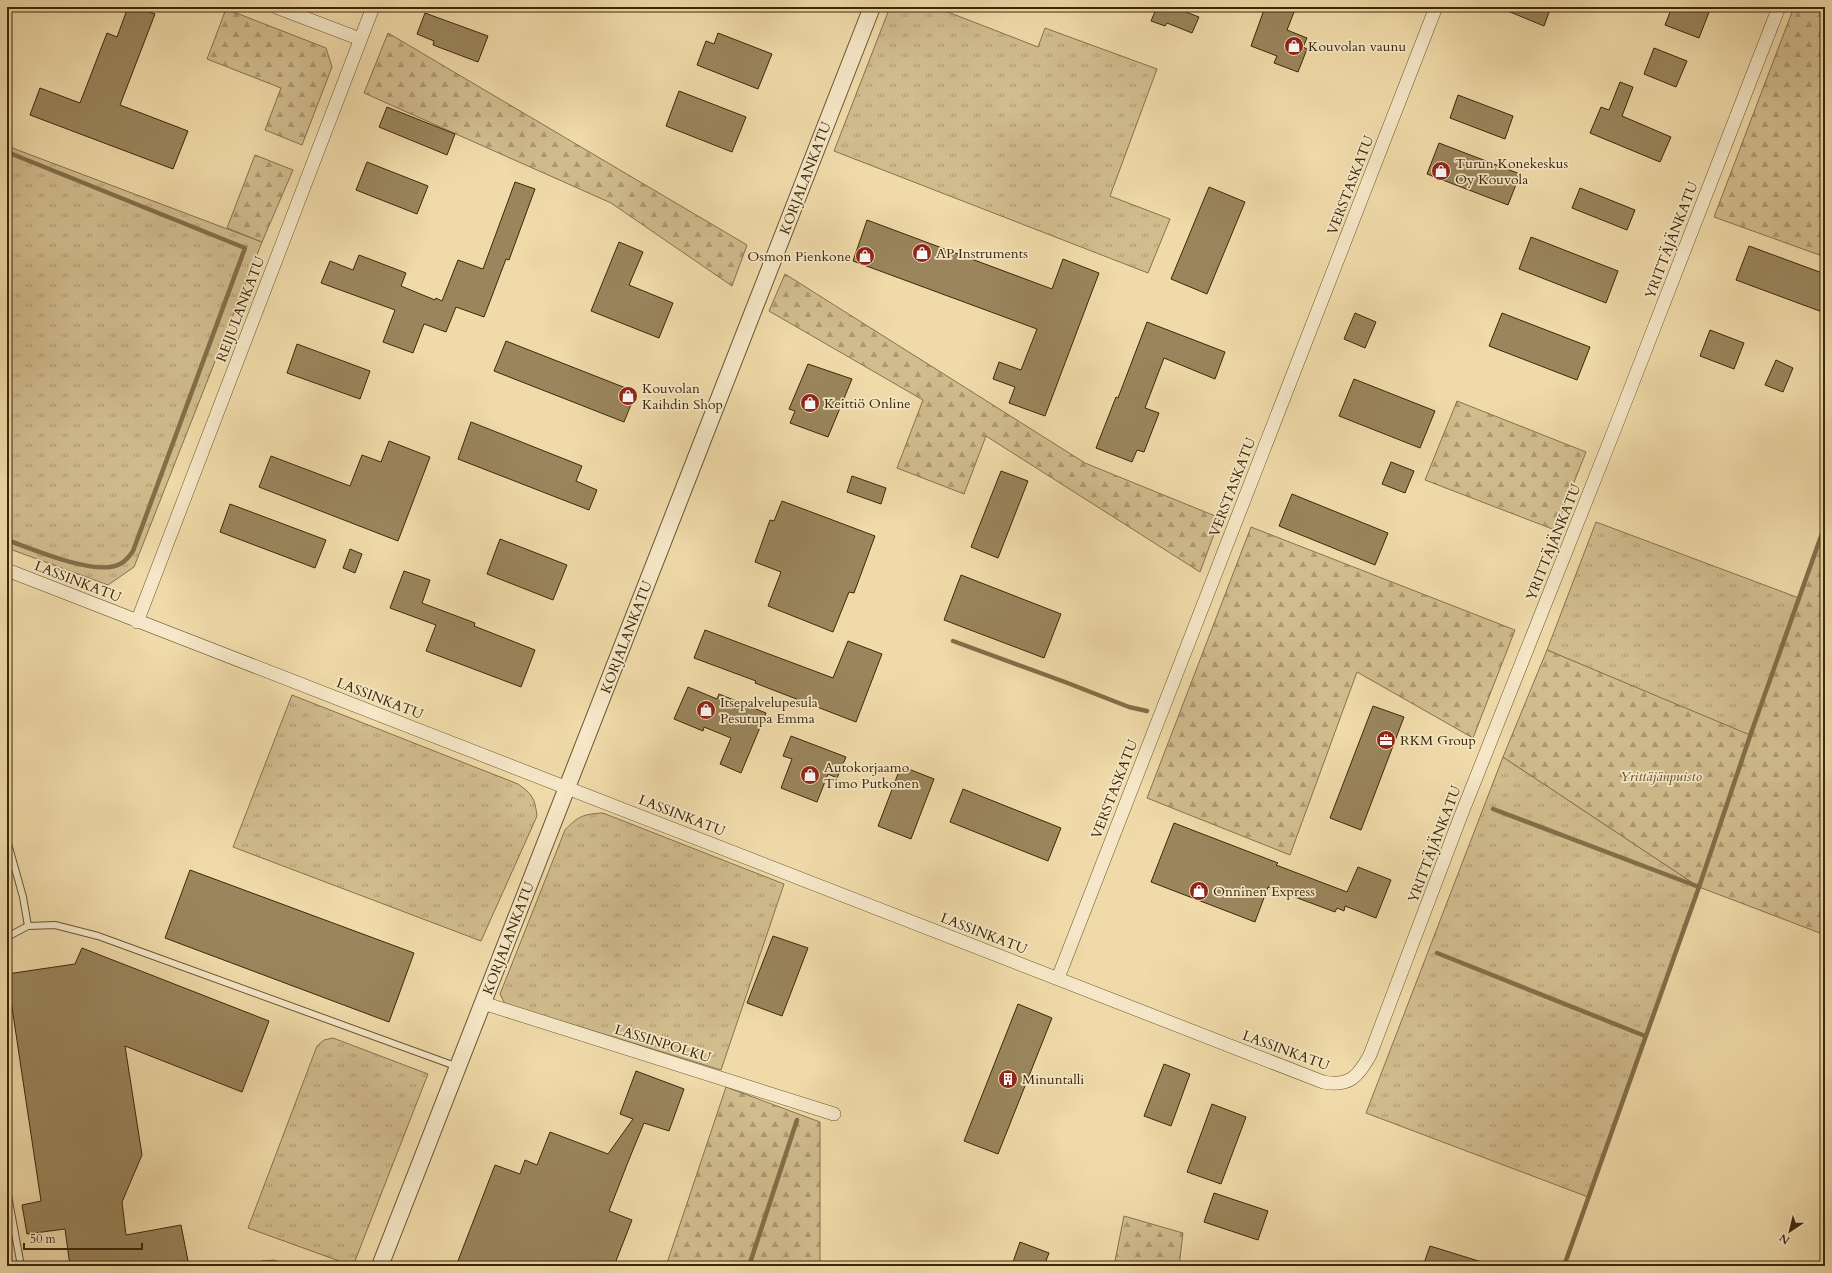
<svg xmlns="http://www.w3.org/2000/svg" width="1832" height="1273" font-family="Cardo,serif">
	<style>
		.grass { fill: url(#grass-tufts); stroke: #86724b }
		.forest { fill: url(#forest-firs); stroke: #86724b }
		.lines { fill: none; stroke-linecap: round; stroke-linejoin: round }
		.stream { stroke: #836e48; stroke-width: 4.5 }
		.building { fill: #9a855c; stroke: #3c2808 }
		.service-casing { stroke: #695430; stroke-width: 8 }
		.minor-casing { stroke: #695430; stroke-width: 14 }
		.tertiary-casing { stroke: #695430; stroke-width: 18 }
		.service { stroke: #f5e7c7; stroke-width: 6 }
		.minor { stroke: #f5e7c7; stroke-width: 13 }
		.tertiary { stroke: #f5e7c7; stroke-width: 16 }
		.labels { text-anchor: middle; stroke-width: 3.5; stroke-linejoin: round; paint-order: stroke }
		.poi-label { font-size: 14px; fill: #3c2808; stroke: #f5e7c7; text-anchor: start }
		.street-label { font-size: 14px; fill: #3c2808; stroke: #f5e7c7 }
		.park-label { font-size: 14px; font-style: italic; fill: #614d2a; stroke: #f5e7c7 }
	</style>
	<defs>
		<pattern id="grass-tufts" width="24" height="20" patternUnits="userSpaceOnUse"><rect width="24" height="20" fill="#d1bc8e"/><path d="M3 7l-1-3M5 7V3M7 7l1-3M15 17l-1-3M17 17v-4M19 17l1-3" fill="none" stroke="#ab9972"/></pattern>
		<pattern id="forest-firs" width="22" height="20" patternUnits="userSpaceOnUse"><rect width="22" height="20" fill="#d1bc8e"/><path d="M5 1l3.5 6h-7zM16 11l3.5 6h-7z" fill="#ab9972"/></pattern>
	</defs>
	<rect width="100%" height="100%" fill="#f0daa9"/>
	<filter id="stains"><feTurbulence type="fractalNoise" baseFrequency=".005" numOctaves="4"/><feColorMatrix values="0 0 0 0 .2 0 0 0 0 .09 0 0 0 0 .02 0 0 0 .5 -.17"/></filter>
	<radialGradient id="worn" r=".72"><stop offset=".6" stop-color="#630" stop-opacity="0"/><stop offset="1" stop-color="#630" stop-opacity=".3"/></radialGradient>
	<!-- grass -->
	<g class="grass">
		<path d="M890,7H935L1038,47L1045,28L1157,69L1110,196L1170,219L1148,273L834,151Z"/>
		<path d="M7,146L262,242L134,567L108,585L7,548Z"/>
		<path d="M1596,522L1799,598L1750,736L1547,650Z"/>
		<path d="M292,695L518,784C532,794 535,798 537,816L481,941L233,847Z"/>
		<path d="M1503,757L1699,887L1588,1197L1366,1113Z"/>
		<path d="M603,813L784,884L721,1070L505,1004L500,994L565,830C578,816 584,814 603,813Z"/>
		<path d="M333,1038L428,1074L353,1266L248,1228L317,1046L324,1040Z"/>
		<path d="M274,1260L290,1266H248L262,1261Z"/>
	</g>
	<!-- forest -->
	<g class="forest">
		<path d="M1794,7H1825V257L1714,217Z"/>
		<path d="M226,9L326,48L332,67L302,145L265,130L281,88L207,59Z"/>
		<path d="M388,33L747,245L732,286L611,203L364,93Z"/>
		<path d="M255,155L293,170L262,242L227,228Z"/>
		<path d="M785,274L1085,463L1220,518L1200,572L986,436L964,494L897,468L923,400L769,311Z"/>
		<path d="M1457,401L1586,452L1555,530L1425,480Z"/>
		<path d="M1825,525V935L1699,887L1503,757L1547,650L1750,735Z"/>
		<path d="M1251,527L1515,630L1473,738L1357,672L1290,855L1147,798Z"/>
		<path d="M726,1087L820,1122V1266H666Z"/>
		<path d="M1124,1216L1183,1233L1179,1266H1114Z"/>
	</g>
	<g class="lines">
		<!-- stream -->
		<g class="stream">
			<path d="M7,152L245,248L133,551C129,557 126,561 120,564C96,577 33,549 7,540"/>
			<path d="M953,641L1065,682L1129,707L1147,711"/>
			<path d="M1493,809L1699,887"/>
			<path d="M1437,953L1645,1036"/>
			<path d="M7,1264L8,1266"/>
			<path d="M749,1266L797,1120"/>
			<path d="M1564,1266L1699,887L1750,736L1825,525"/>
		</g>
	</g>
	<!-- building -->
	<g class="building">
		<path d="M128,7H135L155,14L120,105L188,131L173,169L30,115L40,88L80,103L107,33L117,37Z"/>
		<path d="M1157,7H1173L1199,17L1192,33L1167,23L1165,26L1151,21Z"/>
		<path d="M1265,7H1296L1287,30L1307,38L1303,47L1307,49L1298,72L1274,63L1277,56L1251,46Z"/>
		<path d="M1498,7H1551L1544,26Z"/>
		<path d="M1672,7H1711L1699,38L1665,25Z"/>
		<path d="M425,13L488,36L478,62L433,45L434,41L417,34Z"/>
		<path d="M718,33L772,54L758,89L697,65L706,41L714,44Z"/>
		<path d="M1654,48L1687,61L1676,87L1644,74Z"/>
		<path d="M1620,82L1633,87L1622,116L1671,137L1660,162L1590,133L1601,107L1609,110Z"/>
		<path d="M679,91L746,117L732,152L666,126Z"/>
		<path d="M1458,95L1513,116L1505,139L1450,118Z"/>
		<path d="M387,107L455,134L447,155L379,127Z"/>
		<path d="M1439,143L1520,174L1508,205L1427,174Z"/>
		<path d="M367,162L428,186L417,214L356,190Z"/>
		<path d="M515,182L535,189L509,260L506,259L484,317L456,307L446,332L424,324L413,353L383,342L395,310L321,283L330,261L353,270L359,255L406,273L401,286L435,300L436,298L442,301L458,260L483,269Z"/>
		<path d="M1209,187L1245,202L1207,294L1171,279Z"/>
		<path d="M1580,188L1635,210L1627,230L1572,208Z"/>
		<path d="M867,220L1052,289L1063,259L1099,273L1045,416L1009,403L1015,387L993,379L999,362L1021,370L1037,329L853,261Z"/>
		<path d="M1531,237L1618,271L1606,303L1519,269Z"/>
		<path d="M619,242L643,252L629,285L673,303L659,338L591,311Z"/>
		<path d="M1749,246L1825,274V313L1736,280Z"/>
		<path d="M1355,313L1376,322L1365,348L1344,339Z"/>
		<path d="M1502,313L1590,347L1577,380L1489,346Z"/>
		<path d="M1147,322L1225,352L1215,379L1164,358L1145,408L1159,413L1144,452L1137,450L1132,462L1096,448L1116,397L1118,398Z"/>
		<path d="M1710,330L1744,343L1734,369L1700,356Z"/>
		<path d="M506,341L636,392L624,422L494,371Z"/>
		<path d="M297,344L370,371L360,399L287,373Z"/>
		<path d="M1776,360L1793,368L1783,392L1765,385Z"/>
		<path d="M808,364L852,379L828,437L790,423L795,411L789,409Z"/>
		<path d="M1354,379L1435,411L1420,448L1339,416Z"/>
		<path d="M471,422L582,466L576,481L597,490L589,510L458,459Z"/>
		<path d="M389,441L430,457L398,541L259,487L271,456L350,486L362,455L381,462Z"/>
		<path d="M1391,462L1414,471L1405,493L1382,484Z"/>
		<path d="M1001,471L1028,481L998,558L971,547Z"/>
		<path d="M852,476L886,488L881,504L847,492Z"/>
		<path d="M1292,494L1388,533L1375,565L1279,526Z"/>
		<path d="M782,501L875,536L854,593L849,592L833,632L768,606L781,572L755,562L770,520L774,521Z"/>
		<path d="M230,504L326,540L315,568L220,532Z"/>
		<path d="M500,539L567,565L553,600L487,574Z"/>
		<path d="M350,549L362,554L355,573L343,568Z"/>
		<path d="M404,571L430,580L422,603L475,623L474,626L535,650L521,687L426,651L436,625L390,608Z"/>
		<path d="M961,575L1061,614L1044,658L944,620Z"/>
		<path d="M705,630L833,678L848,641L882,654L856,722L755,683L756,681L694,658Z"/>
		<path d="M688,687L717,699L719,694L766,713L741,773L720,764L731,738L704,727L703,731L674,719Z"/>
		<path d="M1373,706L1404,717L1361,830L1330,818Z"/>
		<path d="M791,736L846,757L837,778L828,774L817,802L781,788L792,759L783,756Z"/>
		<path d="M901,766L934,779L911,839L878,826Z"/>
		<path d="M963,789L1061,828L1048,861L950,822Z"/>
		<path d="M1174,823L1278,863L1276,865L1347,892L1358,867L1391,880L1376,918L1345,906L1344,911L1337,908L1335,912L1268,887L1255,922L1151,882Z"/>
		<path d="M190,870L414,953L389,1022L165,938Z"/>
		<path d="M773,936L808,948L782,1016L747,1003Z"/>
		<path d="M82,948L269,1021L242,1092L125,1046L142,1155L122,1202L126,1235L181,1225L189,1266H70L65,1229L27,1234L22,1205L41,1201L7,974L75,964Z"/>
		<path d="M1018,1004L1052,1018L998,1154L964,1141Z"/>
		<path d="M1164,1064L1190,1074L1171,1126L1144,1116Z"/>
		<path d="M636,1071L684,1089L669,1131L644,1123L628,1162L609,1211L632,1220L614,1266H456L495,1165L520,1174L525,1160L537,1165L550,1132L608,1154L633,1119L620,1114Z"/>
		<path d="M1212,1104L1246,1117L1221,1184L1187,1172Z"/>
		<path d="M1214,1193L1268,1211L1258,1240L1204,1222Z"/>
		<path d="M1020,1242L1049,1253L1044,1266H1025L1013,1262Z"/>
		<path d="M1430,1246L1485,1263V1266H1423Z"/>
	</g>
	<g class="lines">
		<defs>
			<g id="service">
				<path d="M7,840L23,897L28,926"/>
				<path d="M7,937L28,926L55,925L98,936L458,1067"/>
				<path d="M7,1190L21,1266"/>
			</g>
			<g id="minor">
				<path d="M276,7L360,39"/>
				<path d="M7,570L1323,1082C1349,1087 1358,1077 1370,1055L1460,818L1617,423L1779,7"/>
				<path d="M137,622L373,7"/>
				<path d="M1058,978L1436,7"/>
				<path d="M483,1003L834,1114"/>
			</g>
			<path id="tertiary" d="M380,1266L872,7"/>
		</defs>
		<!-- service casing -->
		<use href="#service" class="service-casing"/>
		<!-- minor casing -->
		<use href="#minor" class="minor-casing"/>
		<!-- tertiary casing -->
		<use href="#tertiary" class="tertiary-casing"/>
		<!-- service -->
		<use href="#service" class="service"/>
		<!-- minor -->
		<use href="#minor" class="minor"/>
		<!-- tertiary -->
		<use href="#tertiary" class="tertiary"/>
	</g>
	<!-- icons -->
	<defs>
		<symbol id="shop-disc" viewBox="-11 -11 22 22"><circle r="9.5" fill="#8f2418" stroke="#f5e7c7"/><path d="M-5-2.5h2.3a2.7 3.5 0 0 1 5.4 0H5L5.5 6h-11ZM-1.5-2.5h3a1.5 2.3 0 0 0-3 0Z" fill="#fff"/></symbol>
		<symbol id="office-disc" viewBox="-11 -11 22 22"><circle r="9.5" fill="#8f2418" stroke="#f5e7c7"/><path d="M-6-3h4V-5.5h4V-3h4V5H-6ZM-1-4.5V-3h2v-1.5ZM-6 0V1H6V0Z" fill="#fff"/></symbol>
		<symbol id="building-disc" viewBox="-11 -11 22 22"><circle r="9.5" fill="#8f2418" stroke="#f5e7c7"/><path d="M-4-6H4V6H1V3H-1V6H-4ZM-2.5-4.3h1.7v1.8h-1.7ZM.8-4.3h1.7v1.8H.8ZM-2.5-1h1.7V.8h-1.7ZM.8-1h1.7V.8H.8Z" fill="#fff"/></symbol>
	</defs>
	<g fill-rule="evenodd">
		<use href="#shop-disc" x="1283" y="35" width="22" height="22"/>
		<use href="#shop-disc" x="1430" y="160" width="22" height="22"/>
		<use href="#shop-disc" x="911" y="242" width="22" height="22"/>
		<use href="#shop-disc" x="854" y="245" width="22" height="22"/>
		<use href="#shop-disc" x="617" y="385" width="22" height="22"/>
		<use href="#shop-disc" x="799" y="392" width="22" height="22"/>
		<use href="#shop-disc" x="695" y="699" width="22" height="22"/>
		<use href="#office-disc" x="1375" y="729" width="22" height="22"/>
		<use href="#shop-disc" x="799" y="764" width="22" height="22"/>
		<use href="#shop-disc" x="1188" y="880" width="22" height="22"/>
		<use href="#building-disc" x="997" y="1068" width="22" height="22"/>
	</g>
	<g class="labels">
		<!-- poi labels -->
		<g class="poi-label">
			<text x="1308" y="51">Kouvolan vaunu</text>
			<text x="1455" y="168">Turun Konekeskus<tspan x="1455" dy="16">Oy Kouvola</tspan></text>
			<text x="936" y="258">AP Instruments</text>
			<text x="851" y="261" text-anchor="end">Osmon Pienkone</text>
			<text x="642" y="393">Kouvolan<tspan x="642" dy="16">Kaihdin Shop</tspan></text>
			<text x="824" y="408">Keittiö Online</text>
			<text x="720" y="707">Itsepalvelupesula<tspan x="720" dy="16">Pesutupa Emma</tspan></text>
			<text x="1400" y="745">RKM Group</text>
			<text x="824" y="772">Autokorjaamo<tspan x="824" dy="16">Timo Putkonen</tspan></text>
			<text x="1213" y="896">Onninen Express</text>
			<text x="1022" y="1084">Minuntalli</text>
		</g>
		<!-- street labels -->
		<g class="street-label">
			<text transform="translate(805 178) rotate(-69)" y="5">KORJALANKATU</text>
			<text transform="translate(1350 185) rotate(-69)" y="5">VERSTASKATU</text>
			<text transform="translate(1671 240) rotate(-69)" y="5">YRITTÄJÄNKATU</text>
			<text transform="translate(240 309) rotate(-69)" y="5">REIJULANKATU</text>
			<text transform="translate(1232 487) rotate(-69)" y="5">VERSTASKATU</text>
			<text transform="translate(1553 542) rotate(-68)" y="5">YRITTÄJÄNKATU</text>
			<text transform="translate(78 581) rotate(21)" y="5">LASSINKATU</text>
			<text transform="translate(626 637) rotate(-69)" y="5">KORJALANKATU</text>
			<text transform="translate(380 698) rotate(21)" y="5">LASSINKATU</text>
			<text transform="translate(1114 789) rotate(-69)" y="5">VERSTASKATU</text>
			<text transform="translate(682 815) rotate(21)" y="5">LASSINKATU</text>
			<text transform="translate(1434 844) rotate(-69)" y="5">YRITTÄJÄNKATU</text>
			<text transform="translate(984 933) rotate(21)" y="5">LASSINKATU</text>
			<text transform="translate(508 938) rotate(-69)" y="5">KORJALANKATU</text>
			<text transform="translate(663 1043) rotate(17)" y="5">LASSINPOLKU</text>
			<text transform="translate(1286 1050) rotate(20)" y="5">LASSINKATU</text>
		</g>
		<!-- park labels -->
		<g class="park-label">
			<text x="1661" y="781">Yrittäjänpuisto</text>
		</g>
	</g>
	<!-- margin -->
	<rect width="1832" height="1273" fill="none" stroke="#f0daa9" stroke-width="24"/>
	<rect x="8" y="8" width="1816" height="1257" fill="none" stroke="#3c2808" stroke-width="2"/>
	<rect x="12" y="12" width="1808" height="1249" fill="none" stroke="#3c2808"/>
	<!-- north arrow -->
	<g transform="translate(1790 1231) rotate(215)" stroke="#f5e7c7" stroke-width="3" paint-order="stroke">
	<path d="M0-3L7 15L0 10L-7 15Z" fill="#3c2808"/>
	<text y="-6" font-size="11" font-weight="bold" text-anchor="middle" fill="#3c2808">N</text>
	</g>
	<!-- scale -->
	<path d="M24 1243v6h118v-6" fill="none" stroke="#3c2808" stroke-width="2"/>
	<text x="30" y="1243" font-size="12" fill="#3c2808" stroke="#f5e7c7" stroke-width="3" paint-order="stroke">50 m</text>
	<rect width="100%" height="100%" filter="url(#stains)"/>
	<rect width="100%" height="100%" fill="url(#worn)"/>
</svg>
